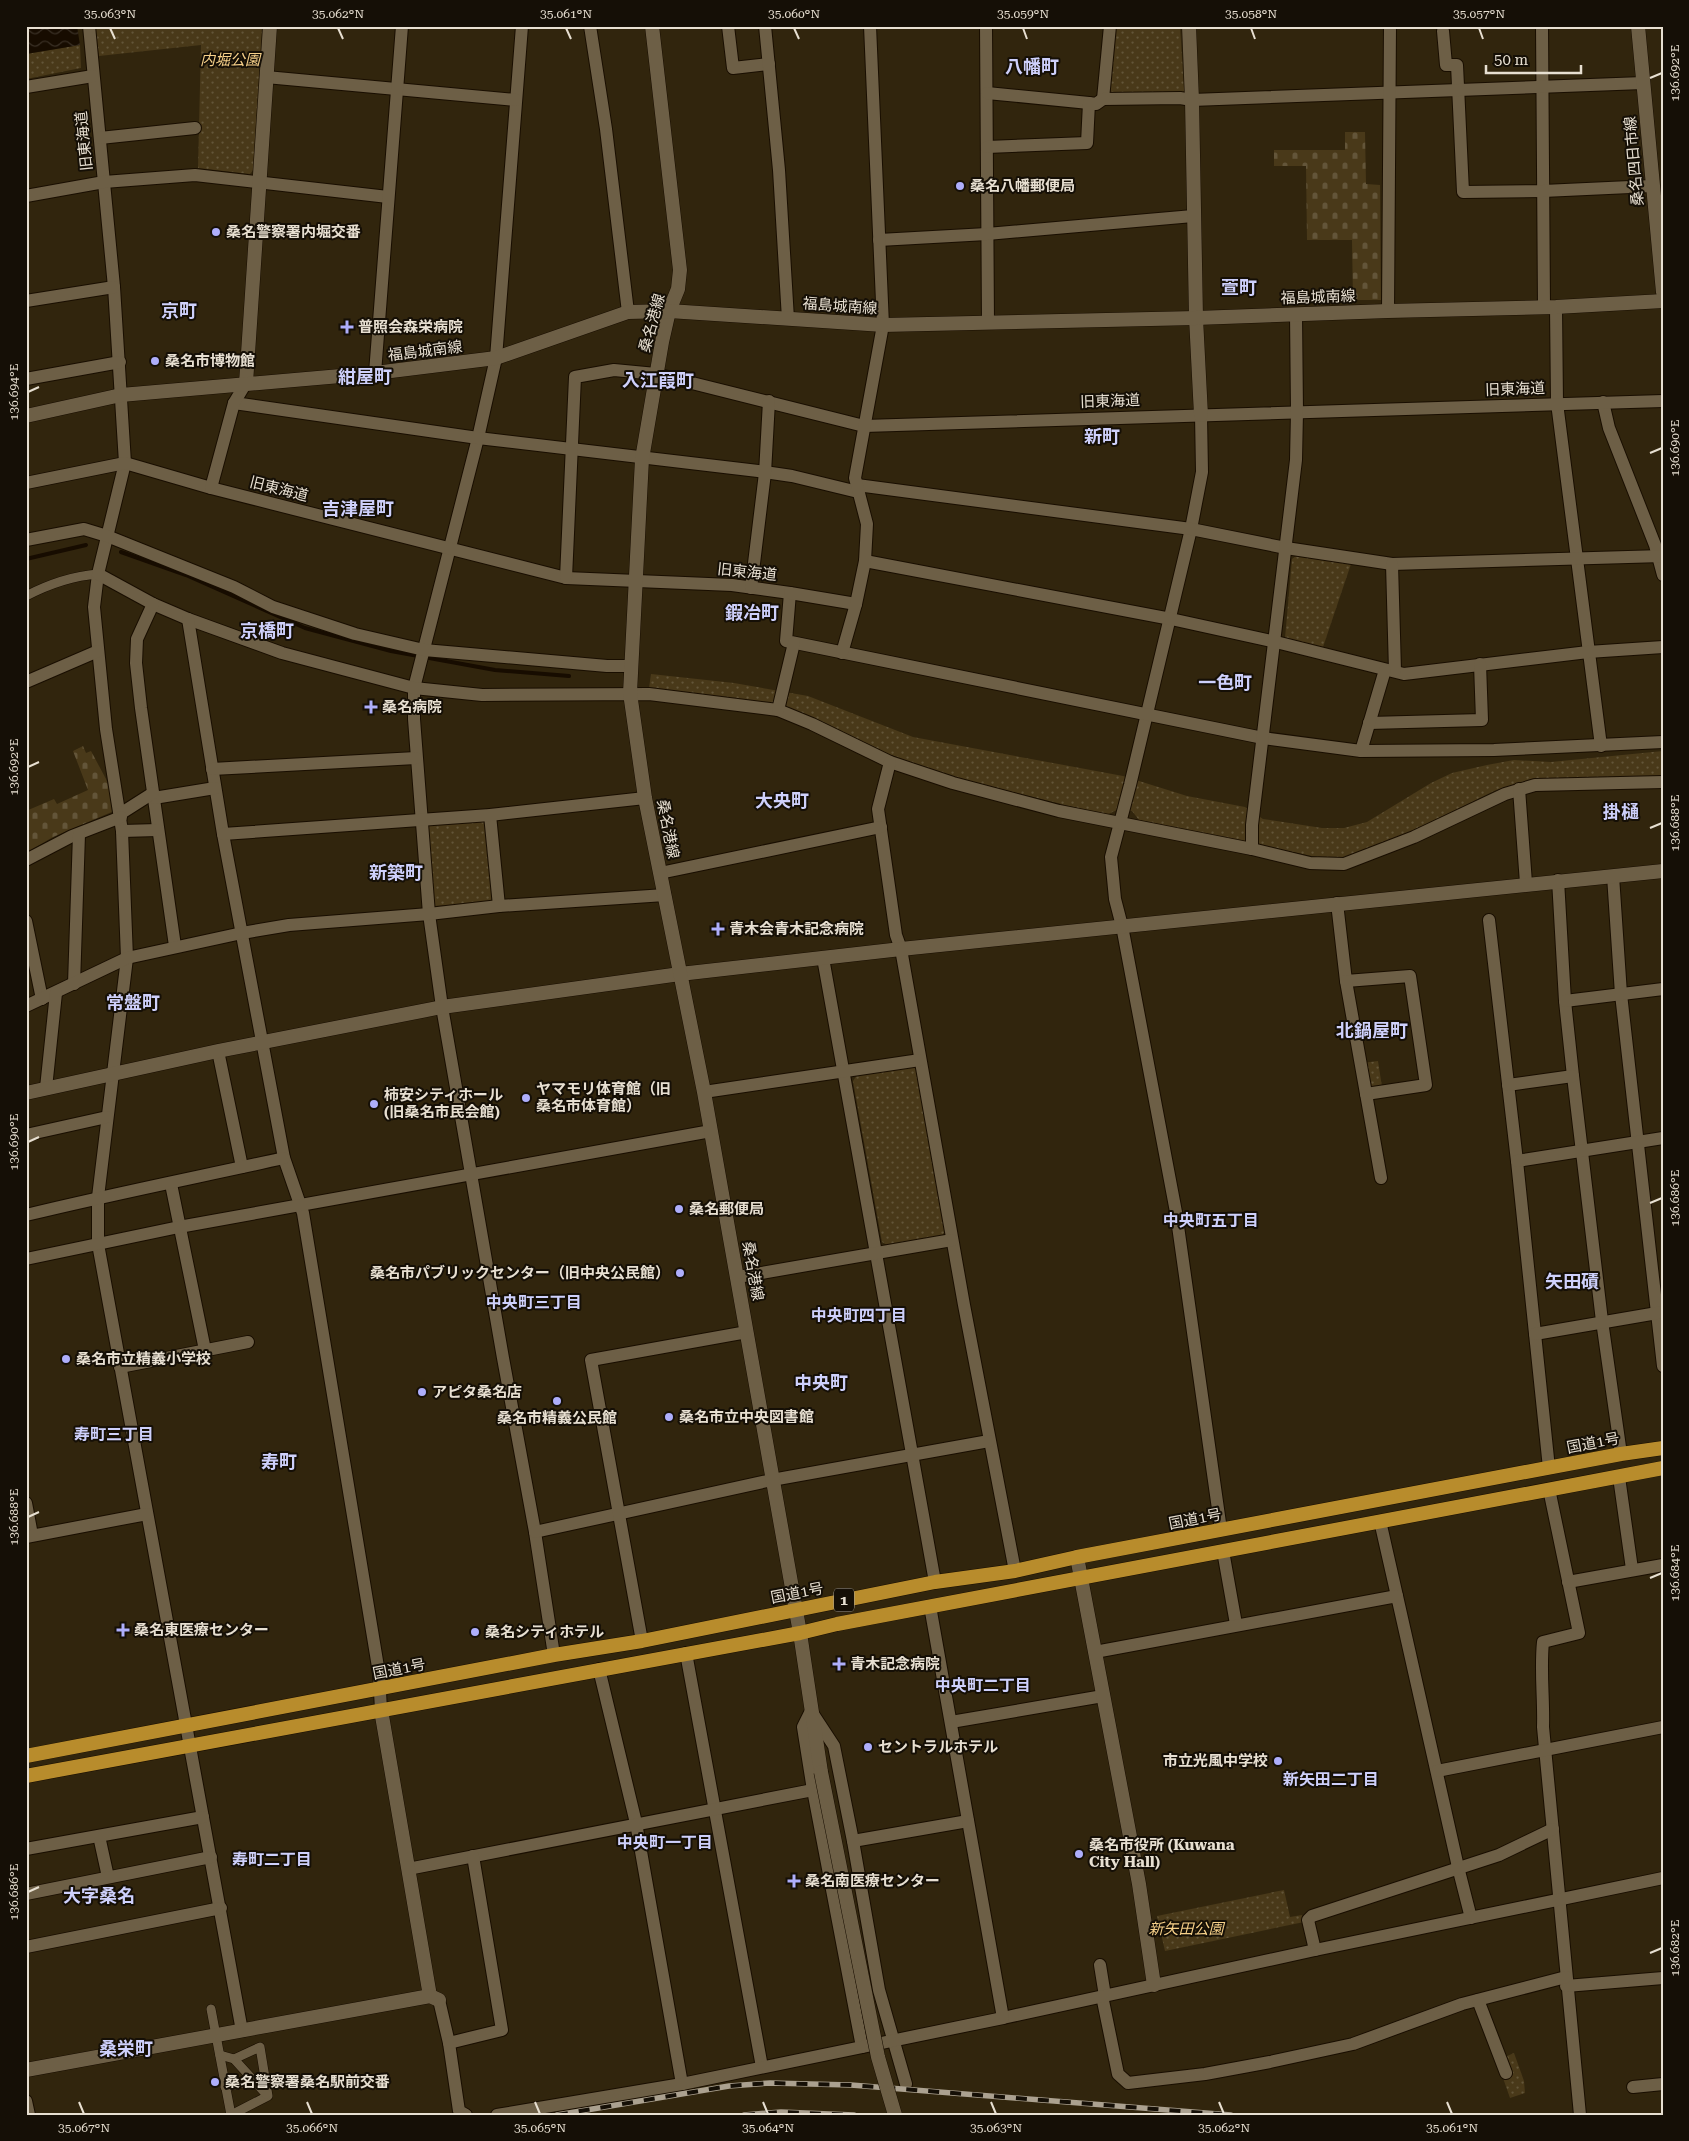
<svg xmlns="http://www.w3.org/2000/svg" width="1689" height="2141" font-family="'Roboto Serif','Noto Sans JP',serif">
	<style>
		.cemetery { fill: url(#cemetery-stones) }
		.park { fill: url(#park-dots) }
		.water { fill: url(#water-waves) }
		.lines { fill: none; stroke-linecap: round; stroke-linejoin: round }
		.stream { stroke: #170c00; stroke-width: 4 }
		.pedestrian-casing { stroke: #190e00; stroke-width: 10 }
		.minor-casing { stroke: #190e00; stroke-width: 14 }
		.tertiary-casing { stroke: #190e00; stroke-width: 15 }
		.secondary-casing { stroke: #190e00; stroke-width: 15 }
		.trunk-casing { stroke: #190e00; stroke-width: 15 }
		.pedestrian { stroke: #6d5f46; stroke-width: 9 }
		.minor { stroke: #6d5f46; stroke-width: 12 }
		.tertiary { stroke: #6d5f46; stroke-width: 14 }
		.secondary { stroke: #6d5f46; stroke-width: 14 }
		.trunk { stroke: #b88c2c; stroke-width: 14 }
		.rail-casing { stroke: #aba190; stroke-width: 5.5 }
		.rail { stroke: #150f06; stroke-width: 4; stroke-dasharray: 11; stroke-linecap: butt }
		.tertiary-bridge-casing { stroke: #190e00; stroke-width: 15; stroke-linecap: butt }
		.tertiary-bridge { stroke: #6d5f46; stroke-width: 14 }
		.ticks { fill: none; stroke: #e7dfd1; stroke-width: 2 }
		.poi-dot { fill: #aeaefb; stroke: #150f06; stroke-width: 2 }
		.labels { text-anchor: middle; stroke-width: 4; stroke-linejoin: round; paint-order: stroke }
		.shield { fill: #150f06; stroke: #a8a194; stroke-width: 1 }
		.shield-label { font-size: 14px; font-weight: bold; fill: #e7dfd1 }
		.park-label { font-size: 15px; font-style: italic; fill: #f6d089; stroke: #150f06 }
		.street-label { font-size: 15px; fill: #e7dfd1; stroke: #150f06 }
		.poi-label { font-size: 15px; font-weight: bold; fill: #e7dfd1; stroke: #150f06; text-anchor: start }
		.neighbourhood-label { font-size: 16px; font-weight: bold; fill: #ced0fb; stroke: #150f06 }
		.quarter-label { font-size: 18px; font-weight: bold; fill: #ced0fb; stroke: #150f06 }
		.neatline { fill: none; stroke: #e7dfd1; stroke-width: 2 }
		.ticks-label { font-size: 12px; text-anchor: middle; fill: #e7dfd1 }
	</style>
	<defs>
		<pattern id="cemetery-stones" width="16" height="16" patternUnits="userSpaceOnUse" patternTransform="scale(1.25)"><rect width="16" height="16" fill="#493919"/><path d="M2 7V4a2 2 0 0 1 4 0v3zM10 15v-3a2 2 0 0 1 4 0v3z" fill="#635539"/></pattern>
		<pattern id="park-dots" width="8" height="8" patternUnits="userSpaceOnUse" patternTransform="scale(1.25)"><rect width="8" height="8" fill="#493919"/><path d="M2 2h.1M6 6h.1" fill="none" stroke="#635539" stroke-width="1.8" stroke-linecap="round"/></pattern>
		<pattern id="water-waves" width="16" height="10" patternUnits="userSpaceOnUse" patternTransform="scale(1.25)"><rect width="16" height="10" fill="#170c00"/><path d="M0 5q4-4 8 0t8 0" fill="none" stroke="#392f24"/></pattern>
	</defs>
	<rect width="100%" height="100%" fill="#31250d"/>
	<!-- cemetery -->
	<g class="cemetery">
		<path d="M1345,132H1365L1366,184L1380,185L1381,300H1353L1352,240H1307L1306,166H1274V150H1345Z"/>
		<path d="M83,746L86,753L91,751L106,779L116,806L114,811L53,837L26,853V811L54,799L57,804L88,790L73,751Z"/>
	</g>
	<!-- park -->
	<g class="park">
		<path d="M94,26H262L253,170L250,174L198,168L201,45L99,56Z"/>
		<path d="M1116,26H1180L1184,91L1180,94L1110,93Z"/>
		<path d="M80,45L81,68L26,79V54Z"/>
		<path d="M1296,556L1351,564L1323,647L1285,638L1292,559Z"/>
		<path d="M651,674L734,683L808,696L913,737L1123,776L1187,796L1245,807L1263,819L1322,828H1344L1367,822L1431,783L1452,773L1487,765L1514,760L1551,762L1663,751V776L1610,779L1529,780L1496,790L1412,831L1345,858L1326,859L1139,820L1132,811L1117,810L1106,815L944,775L886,753L787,707L649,688Z"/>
		<path d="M487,821L493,902L434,906L427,825Z"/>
		<path d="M1378,1061L1382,1087L1367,1089L1362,1063Z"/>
		<path d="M912,1066L917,1070L945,1231L942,1236L887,1245L882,1242L853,1081L857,1075Z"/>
		<path d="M1284,1890L1290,1917L1302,1915L1304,1922L1165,1951L1157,1916Z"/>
		<path d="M1514,2053L1524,2081L1525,2093L1510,2098L1503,2078L1513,2074L1507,2056Z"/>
	</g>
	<!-- water -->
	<path class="water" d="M33,26H77L80,45L26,54V28Z"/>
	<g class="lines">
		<!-- stream -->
		<g class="stream">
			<path d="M121,552L186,575L305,628L391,651L495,670L569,676"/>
			<path d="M26,559L86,545"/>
		</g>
		<defs>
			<g id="pedestrian">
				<path d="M26,596C49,584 72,576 98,574"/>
				<path d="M211,2009L231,2115"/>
				<path d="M220,2055L234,2059L260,2047L268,2096L231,2115"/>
				<path d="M234,2059L266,2094"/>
				<path d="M225,2087L264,2078L265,2083"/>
			</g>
			<g id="minor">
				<path d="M89,26L114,287L125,463L98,574L94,607L106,729L122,831L127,958L98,1197V1244L242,2031"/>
				<path d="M522,26L496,358L478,438L414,688V719L429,914L442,1007L503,1358L535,1532L554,1655"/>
				<path d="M590,26L606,129L628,312"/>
				<path d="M728,26L733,68L769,64"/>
				<path d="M765,26L779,170L788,319"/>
				<path d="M986,26L988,323"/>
				<path d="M1542,26L1544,307"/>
				<path d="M1443,31L1446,65H1457L1463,192L1543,191L1652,186"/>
				<path d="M266,77L516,100"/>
				<path d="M26,87L93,76"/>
				<path d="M987,93L1089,103"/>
				<path d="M1103,99L1110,26"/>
				<path d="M100,138L195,128"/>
				<path d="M987,147L1087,143L1089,103L1096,104L1103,99L1180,98L1192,100L1643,83"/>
				<path d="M26,196L104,182L195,175L388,197"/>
				<path d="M879,240L987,234L1193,216"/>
				<path d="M26,301L114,287"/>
				<path d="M1556,307L1557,403L1601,746"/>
				<path d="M1388,311L1390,26"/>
				<path d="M375,373L402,26"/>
				<path d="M26,379L120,362"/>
				<path d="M1603,402L1609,428L1655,545L1663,575"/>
				<path d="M234,403L478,438L758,471L792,476L858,492"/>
				<path d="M1201,415L1202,472L1191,529L1130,785L1111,857L1115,899L1122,926L1176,1212L1221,1530"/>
				<path d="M26,483L125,463L211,488L566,578L732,585L790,593L786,641L1263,738L1361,751L1494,750L1663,742"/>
				<path d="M857,485L1191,529L1286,548L1392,564L1663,556"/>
				<path d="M211,488L234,403L246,383"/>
				<path d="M26,540L84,529L107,536L234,587L273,607L355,634L424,650L607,666H630"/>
				<path d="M865,561L1171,619L1276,642L1404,674L1588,652L1663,647"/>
				<path d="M1392,564L1395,671"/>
				<path d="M98,574L153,604L188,619L282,653L414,688L482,695L649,694L778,710L812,724L890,762L953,783L1059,811L1252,849L1310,863L1344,864L1414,837L1505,794L1535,785L1663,782"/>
				<path d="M566,578L575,377L614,370L656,374L864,426L1663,401"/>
				<path d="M751,588L765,473L769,401"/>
				<path d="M790,593L856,604"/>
				<path d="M153,604L137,639L136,663L141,708L175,946"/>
				<path d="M188,619L223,834L284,1158L303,1213L379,1673L381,1710"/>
				<path d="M842,653L856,604L865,561L867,524L855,478L883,325L870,26"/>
				<path d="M26,682L98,651"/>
				<path d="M778,710L794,643"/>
				<path d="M1369,723L1482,720L1480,664"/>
				<path d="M1361,751L1385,670"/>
				<path d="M890,762L878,809L896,935L901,949L964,1305L1015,1571"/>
				<path d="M212,769L416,758"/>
				<path d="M1519,789L1526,883"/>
				<path d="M154,798L215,788"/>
				<path d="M120,814L153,793"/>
				<path d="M490,815L499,906"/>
				<path d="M122,831L158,830"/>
				<path d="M223,834L490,815L645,798"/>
				<path d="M1252,849V825L1296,460L1297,412L1296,314"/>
				<path d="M26,860L72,836L121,817"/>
				<path d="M660,873L881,827"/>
				<path d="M1613,876L1621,994L1663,1366"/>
				<path d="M1558,880L1565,1001L1573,1076L1602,1321L1621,1454"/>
				<path d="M1337,903L1346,981L1410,976L1426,1085L1366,1094"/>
				<path d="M1489,920L1517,1161L1549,1468"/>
				<path d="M26,921L42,999"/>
				<path d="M823,958L935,1582"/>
				<path d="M1346,981L1381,1178"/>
				<path d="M74,984L79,834"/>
				<path d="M1565,1001L1663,989"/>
				<path d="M26,1006L127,958L242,933L289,925L429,914L499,906L665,895"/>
				<path d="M218,1051L242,1167"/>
				<path d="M1508,1085L1573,1076"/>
				<path d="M46,1088L56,993"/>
				<path d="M704,1092L920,1060"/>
				<path d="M26,1135L107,1117"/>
				<path d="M1517,1161L1663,1138"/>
				<path d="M171,1184L205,1350"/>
				<path d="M26,1215C112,1194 198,1177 284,1158"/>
				<path d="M26,1259L179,1227L711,1131"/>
				<path d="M738,1277L952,1240"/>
				<path d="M1535,1334L1663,1312"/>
				<path d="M120,1367L248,1342"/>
				<path d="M1619,1477L1632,1569"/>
				<path d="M1549,1489L1579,1633L1543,1642C1540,1671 1544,1699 1543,1727L1580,2115"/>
				<path d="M26,1503L32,1535"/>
				<path d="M1380,1521L1397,1596"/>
				<path d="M535,1532L772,1480L989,1441"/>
				<path d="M26,1537L147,1514"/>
				<path d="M1223,1551L1236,1624"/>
				<path d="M1568,1582L1663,1565"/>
				<path d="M642,1641L591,1360L747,1332"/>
				<path d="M1095,1652L1397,1596L1458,1867L1471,1918"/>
				<path d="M686,1653L762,2067"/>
				<path d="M599,1669L636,1823L682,2084"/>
				<path d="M951,1722L1103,1696"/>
				<path d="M1437,1771L1663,1727"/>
				<path d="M99,1836L108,1877"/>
				<path d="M853,1841L968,1821"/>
				<path d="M26,1849L203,1817"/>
				<path d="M408,1869L813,1790"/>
				<path d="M26,1894L211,1857"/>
				<path d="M26,1947L221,1908"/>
				<path d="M1315,1950L1308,1920L1312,1916L1499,1855L1553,1829"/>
				<path d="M1100,1965L1105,1996"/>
				<path d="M1566,1986L1663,1978"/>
				<path d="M1102,1996L1118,2074L1128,2083L1205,2074L1270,2062L1353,2044L1462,2004L1566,1977"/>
				<path d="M439,2000L449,2043L459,2111L466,2115"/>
				<path d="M1478,2000L1506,2073"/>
				<path d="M1003,2018L1315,1950L1663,1878"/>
				<path d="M449,2043L502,2030L473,1856"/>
				<path d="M862,2047L813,1790L803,1727L811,1711L834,1746L853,1841L879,1990L906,2084"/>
				<path d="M1633,2087L1663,2084"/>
				<path d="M26,2101L29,2115"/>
				<path d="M497,2115L682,2084L1003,2018L930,1606"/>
			</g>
			<g id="tertiary">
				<path d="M1189,26L1192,100L1196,318L1201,415"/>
				<path d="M246,383L270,26"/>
				<path d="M26,1093L218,1051L442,1007L680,974L901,949L1663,871"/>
				<path d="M1077,1557L1139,1884L1154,1985"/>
				<path d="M800,1633L821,1772"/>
				<path d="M381,1710L430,1996"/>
				<path d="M26,2070L430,1996L439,2000"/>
			</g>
			<g id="secondary">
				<path d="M652,26L680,270L678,289L669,311L662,342L642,459L630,693L645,798L704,1092L800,1633"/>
				<path d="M1638,26L1663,292"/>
				<path d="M26,416L121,395L375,373L496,358L628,312L669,311L883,325L1196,318L1388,311L1556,307L1663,301"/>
			</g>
			<g id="trunk">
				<path d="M26,1756L554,1655L642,1641L935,1582L1015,1571L1077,1557L1621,1454L1663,1448"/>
				<path d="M26,1776L800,1633L837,1624L1663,1468"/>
			</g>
		</defs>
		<!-- pedestrian casing -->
		<use href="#pedestrian" class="pedestrian-casing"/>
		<!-- minor casing -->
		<use href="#minor" class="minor-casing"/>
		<!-- tertiary casing -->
		<use href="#tertiary" class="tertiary-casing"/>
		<!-- secondary casing -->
		<use href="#secondary" class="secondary-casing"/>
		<!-- trunk casing -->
		<use href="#trunk" class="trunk-casing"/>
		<!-- pedestrian -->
		<use href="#pedestrian" class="pedestrian"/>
		<!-- minor -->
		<use href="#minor" class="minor"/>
		<!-- tertiary -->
		<use href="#tertiary" class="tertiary"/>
		<!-- secondary -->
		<use href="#secondary" class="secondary"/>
		<!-- trunk -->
		<use href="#trunk" class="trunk"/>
		<defs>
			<g id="rail">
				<path d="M557,2115L729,2086L770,2083L851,2085L1231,2115"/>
				<path d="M744,2115L781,2112L854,2115"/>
			</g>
		</defs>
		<!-- rail casing -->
		<use href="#rail" class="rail-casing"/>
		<!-- rail -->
		<use href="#rail" class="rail"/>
		<defs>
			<path id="tertiary-bridge" d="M821,1772L878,2057L895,2115"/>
		</defs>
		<!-- tertiary-bridge casing -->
		<use href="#tertiary-bridge" class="tertiary-bridge-casing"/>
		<!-- tertiary-bridge -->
		<use href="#tertiary-bridge" class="tertiary-bridge"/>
	</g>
	<!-- ticks -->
	<path class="ticks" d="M110,28L115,39M338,28L343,39M566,28L571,39M794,28L799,39M1023,28L1027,39M1251,28L1255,39M1479,28L1483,39M1650,78L1662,73M28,392L39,387M1650,453L1662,448M28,767L39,762M1650,828L1662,823M28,1142L39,1137M1650,1203L1662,1198M28,1517L39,1512M1650,1578L1662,1573M28,1892L39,1887M1650,1953L1662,1948M79,2102L84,2114M307,2102L312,2114M535,2102L540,2114M763,2102L768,2114M991,2102L996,2114M1219,2102L1224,2114M1447,2102L1452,2114"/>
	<!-- markers -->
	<g class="poi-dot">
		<circle cx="960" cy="186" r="5"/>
		<circle cx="216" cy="232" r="5"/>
		<path d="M344.5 319.5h5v5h5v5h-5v5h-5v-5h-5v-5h5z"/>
		<circle cx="155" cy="361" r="5"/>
		<path d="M368.5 699.5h5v5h5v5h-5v5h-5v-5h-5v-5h5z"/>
		<path d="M715.5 921.5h5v5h5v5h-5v5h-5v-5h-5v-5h5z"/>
		<circle cx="526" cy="1098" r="5"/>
		<circle cx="374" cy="1104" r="5"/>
		<circle cx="679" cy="1209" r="5"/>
		<circle cx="680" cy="1273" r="5"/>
		<circle cx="66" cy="1359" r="5"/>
		<circle cx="422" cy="1392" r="5"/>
		<circle cx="557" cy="1401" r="5"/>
		<circle cx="669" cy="1417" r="5"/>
		<path d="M120.5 1622.5h5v5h5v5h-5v5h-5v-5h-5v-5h5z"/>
		<circle cx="475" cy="1632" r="5"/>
		<path d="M836.5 1656.5h5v5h5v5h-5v5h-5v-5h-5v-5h5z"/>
		<circle cx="868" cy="1747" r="5"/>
		<circle cx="1278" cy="1761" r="5"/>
		<circle cx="1079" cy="1854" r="5"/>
		<path d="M791.5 1873.5h5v5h5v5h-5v5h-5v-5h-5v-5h5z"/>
		<circle cx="215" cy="2082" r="5"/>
	</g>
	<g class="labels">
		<!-- shield labels -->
		<rect class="shield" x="834" y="1588.5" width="20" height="23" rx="4"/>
		<g class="shield-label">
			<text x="844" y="1605">1</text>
		</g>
		<!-- park labels -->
		<g class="park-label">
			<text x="230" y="65">内堀公園</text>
			<text x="1186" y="1934">新矢田公園</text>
		</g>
		<!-- street labels -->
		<g class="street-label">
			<text transform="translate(84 141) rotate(-96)" y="5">旧東海道</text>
			<text transform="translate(1634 161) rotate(-95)" y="5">桑名四日市線</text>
			<text transform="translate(1318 297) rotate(-2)" y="5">福島城南線</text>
			<text transform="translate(840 306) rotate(4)" y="5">福島城南線</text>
			<text transform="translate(652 323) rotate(-75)" y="5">桑名港線</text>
			<text transform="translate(425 351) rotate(-7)" y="5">福島城南線</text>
			<text transform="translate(1515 389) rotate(-2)" y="5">旧東海道</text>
			<text transform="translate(1110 401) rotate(-2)" y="5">旧東海道</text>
			<text transform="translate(279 489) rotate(14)" y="5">旧東海道</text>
			<text transform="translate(747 572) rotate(6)" y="5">旧東海道</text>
			<text transform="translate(668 829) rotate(79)" y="5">桑名港線</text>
			<text transform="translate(753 1271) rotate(80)" y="5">桑名港線</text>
			<text transform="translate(1593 1443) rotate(-11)" y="5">国道1号</text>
			<text transform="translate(1195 1519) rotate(-11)" y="5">国道1号</text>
			<text transform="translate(797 1593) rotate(-11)" y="5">国道1号</text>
			<text transform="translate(399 1669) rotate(-11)" y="5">国道1号</text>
		</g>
		<!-- poi labels -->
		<g class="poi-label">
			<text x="970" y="191">桑名八幡郵便局</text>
			<text x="226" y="237">桑名警察署内堀交番</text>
			<text x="358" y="332">普照会森栄病院</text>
			<text x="165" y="366">桑名市博物館</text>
			<text x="382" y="712">桑名病院</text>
			<text x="729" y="934">青木会青木記念病院</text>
			<text x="536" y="1094">ヤマモリ体育館（旧<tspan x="536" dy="17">桑名市体育館）</tspan></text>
			<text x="384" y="1100">柿安シティホール<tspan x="384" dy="17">(旧桑名市民会館)</tspan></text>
			<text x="689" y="1214">桑名郵便局</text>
			<text x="670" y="1278" text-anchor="end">桑名市パブリックセンター（旧中央公民館）</text>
			<text x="76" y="1364">桑名市立精義小学校</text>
			<text x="432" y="1397">アピタ桑名店</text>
			<text x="679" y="1422">桑名市立中央図書館</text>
			<text x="557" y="1423" text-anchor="middle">桑名市精義公民館</text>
			<text x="134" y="1635">桑名東医療センター</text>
			<text x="485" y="1637">桑名シティホテル</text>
			<text x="850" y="1669">青木記念病院</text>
			<text x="878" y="1752">セントラルホテル</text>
			<text x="1268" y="1766" text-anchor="end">市立光風中学校</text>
			<text x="1089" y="1850">桑名市役所 (Kuwana<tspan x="1089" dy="17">City Hall)</tspan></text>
			<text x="805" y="1886">桑名南医療センター</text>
			<text x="225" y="2087">桑名警察署桑名駅前交番</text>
		</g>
		<!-- neighbourhood labels -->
		<g class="neighbourhood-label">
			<text x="1211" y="1226">中央町五丁目</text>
			<text x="534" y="1308">中央町三丁目</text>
			<text x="859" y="1321">中央町四丁目</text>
			<text x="114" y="1440">寿町三丁目</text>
			<text x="983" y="1691">中央町二丁目</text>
			<text x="1331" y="1785">新矢田二丁目</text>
			<text x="665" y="1848">中央町一丁目</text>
			<text x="272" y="1865">寿町二丁目</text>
		</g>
		<!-- quarter labels -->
		<g class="quarter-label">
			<text x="1032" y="73">八幡町</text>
			<text x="1239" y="294">萱町</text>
			<text x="179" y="317">京町</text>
			<text x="365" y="383">紺屋町</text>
			<text x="658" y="387">入江葭町</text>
			<text x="1102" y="443">新町</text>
			<text x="358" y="515">吉津屋町</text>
			<text x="752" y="619">鍜冶町</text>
			<text x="267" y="637">京橋町</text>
			<text x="1225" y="689">一色町</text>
			<text x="782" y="807">大央町</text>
			<text x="1621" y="818">掛樋</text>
			<text x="396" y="879">新築町</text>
			<text x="133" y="1009">常盤町</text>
			<text x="1372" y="1037">北鍋屋町</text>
			<text x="1572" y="1288">矢田磧</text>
			<text x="821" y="1389">中央町</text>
			<text x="279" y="1468">寿町</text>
			<text x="99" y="1902">大字桑名</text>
			<text x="126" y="2055">桑栄町</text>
		</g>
	</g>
	<!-- border -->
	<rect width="1689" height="2141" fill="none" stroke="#150f06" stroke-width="55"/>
	<!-- scale -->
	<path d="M1486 65v8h95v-8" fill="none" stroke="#e7dfd1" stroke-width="2.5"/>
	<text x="1494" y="65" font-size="15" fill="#e7dfd1" stroke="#150f06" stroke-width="4" paint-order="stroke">50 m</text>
	<rect x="28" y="28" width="1634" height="2086" class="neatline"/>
	<g class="ticks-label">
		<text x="110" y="18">35.063°N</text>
		<text x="338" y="18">35.062°N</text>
		<text x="566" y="18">35.061°N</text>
		<text x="794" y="18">35.060°N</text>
		<text x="1023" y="18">35.059°N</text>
		<text x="1251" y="18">35.058°N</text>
		<text x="1479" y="18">35.057°N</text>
		<text transform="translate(1675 73) rotate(-90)" y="4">136.692°E</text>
		<text transform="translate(14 392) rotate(-90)" y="4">136.694°E</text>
		<text transform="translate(1675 448) rotate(-90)" y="4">136.690°E</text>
		<text transform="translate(14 767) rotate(-90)" y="4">136.692°E</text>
		<text transform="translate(1675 823) rotate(-90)" y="4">136.688°E</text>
		<text transform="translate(14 1142) rotate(-90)" y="4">136.690°E</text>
		<text transform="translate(1675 1198) rotate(-90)" y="4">136.686°E</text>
		<text transform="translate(14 1517) rotate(-90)" y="4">136.688°E</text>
		<text transform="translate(1675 1573) rotate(-90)" y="4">136.684°E</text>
		<text transform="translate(14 1892) rotate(-90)" y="4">136.686°E</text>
		<text transform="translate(1675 1948) rotate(-90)" y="4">136.682°E</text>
		<text x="84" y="2132">35.067°N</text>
		<text x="312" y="2132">35.066°N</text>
		<text x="540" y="2132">35.065°N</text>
		<text x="768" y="2132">35.064°N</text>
		<text x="996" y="2132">35.063°N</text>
		<text x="1224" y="2132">35.062°N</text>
		<text x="1452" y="2132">35.061°N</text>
	</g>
</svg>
